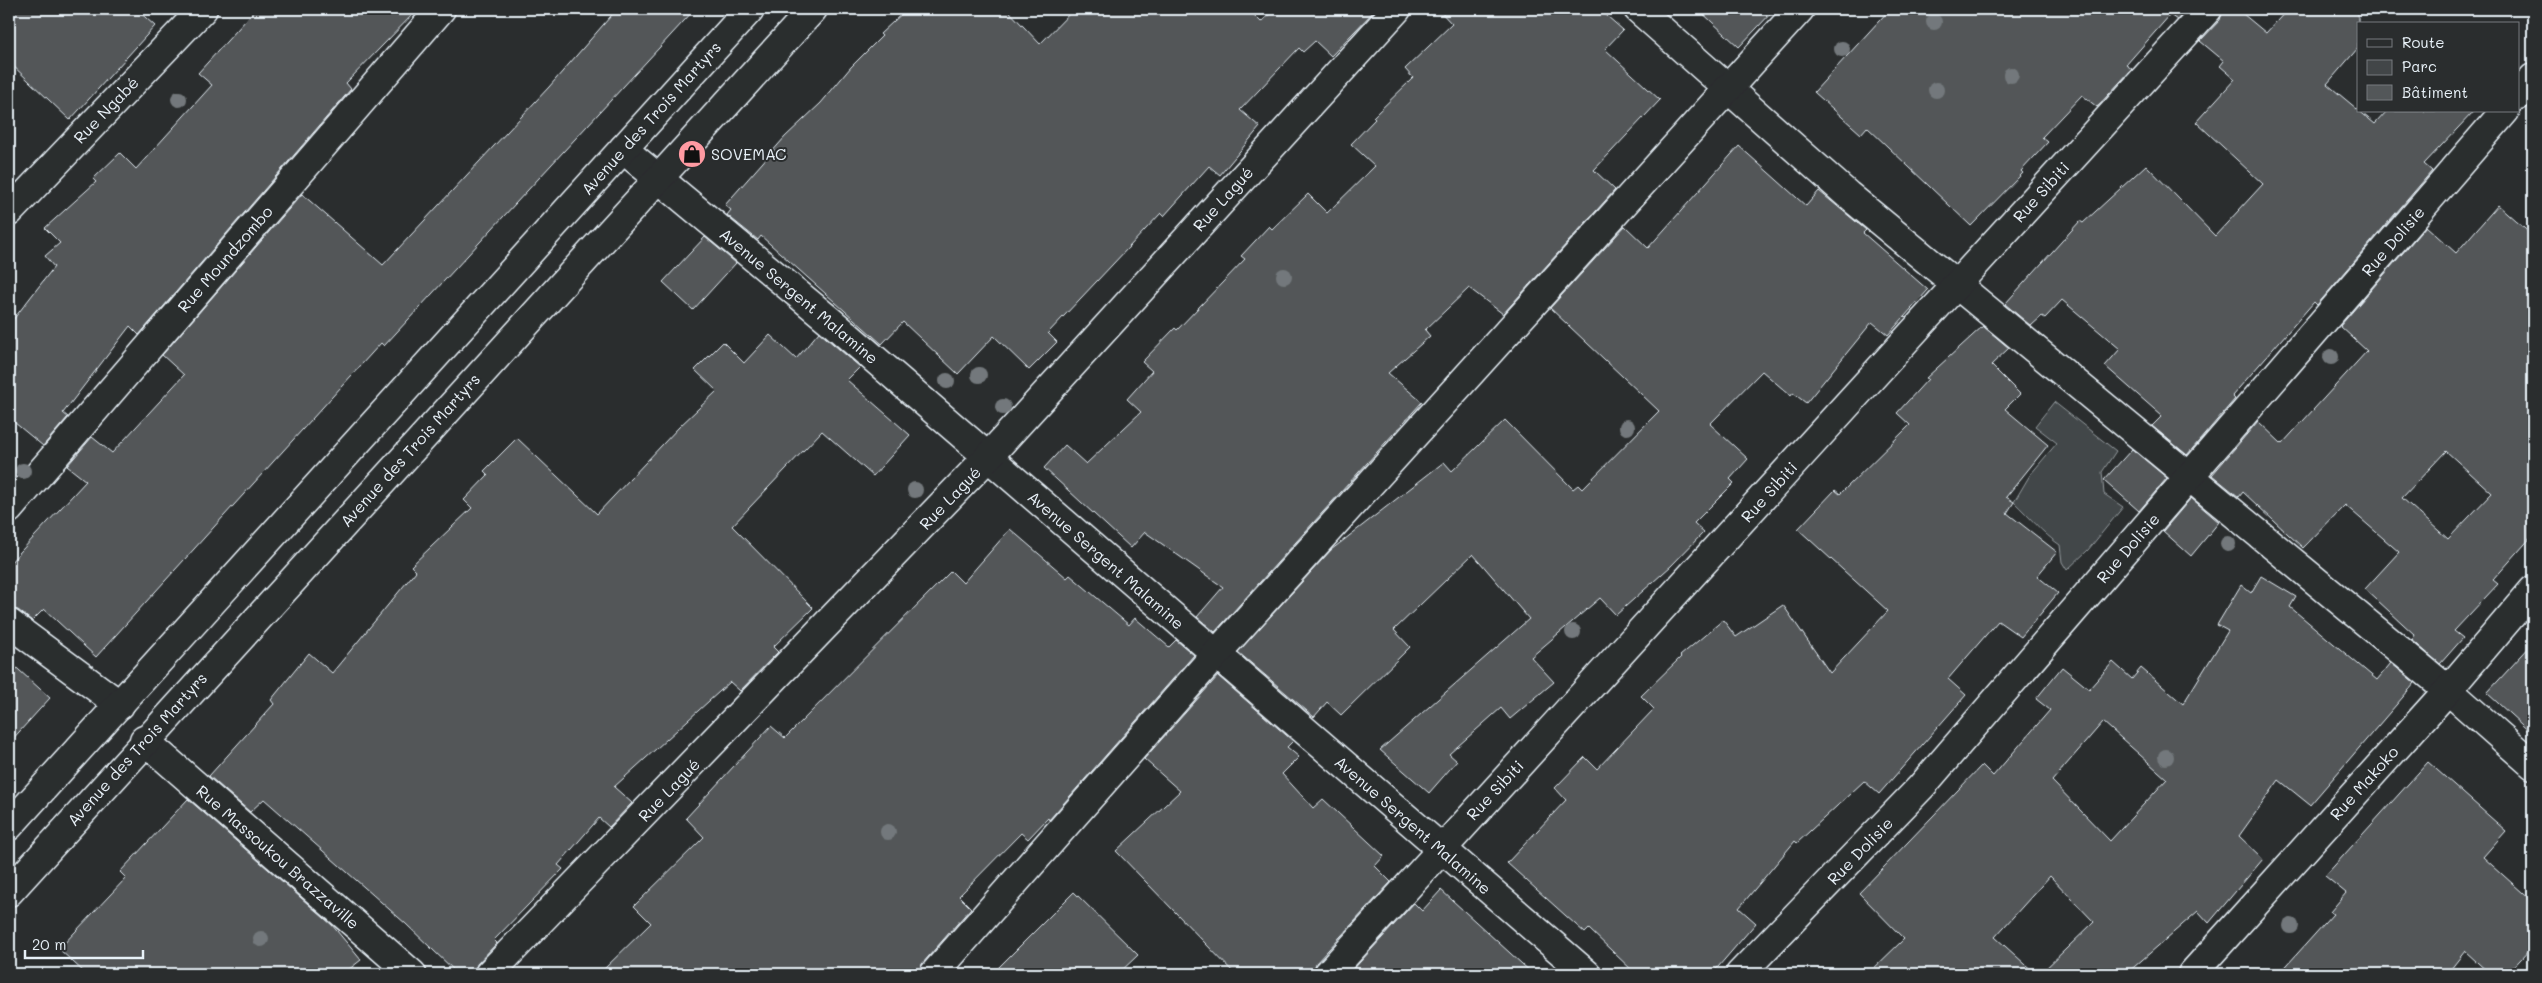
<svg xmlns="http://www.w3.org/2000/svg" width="2542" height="983" font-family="Mali,sans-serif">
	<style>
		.green { fill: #424648; stroke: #959ca0 }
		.building { fill: #535759; stroke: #e8f1f8; fill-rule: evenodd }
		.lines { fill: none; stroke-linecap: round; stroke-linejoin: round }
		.street-casing { stroke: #e8f1f8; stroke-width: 31 }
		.primary-casing { stroke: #e8f1f8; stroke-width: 31 }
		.street { stroke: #2a2d2e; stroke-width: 28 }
		.primary { stroke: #2a2d2e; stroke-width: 28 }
		.tree { fill: #73787b }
		.labels { text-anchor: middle; stroke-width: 4; stroke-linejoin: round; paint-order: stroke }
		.street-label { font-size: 16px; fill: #e8f1f8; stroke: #2a2d2e }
		.poi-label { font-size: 16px; fill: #e8f1f8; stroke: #2a2d2e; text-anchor: start }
	</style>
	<rect width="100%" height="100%" fill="#2a2d2e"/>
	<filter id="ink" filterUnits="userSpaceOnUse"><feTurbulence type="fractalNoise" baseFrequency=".02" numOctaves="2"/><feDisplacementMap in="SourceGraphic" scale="10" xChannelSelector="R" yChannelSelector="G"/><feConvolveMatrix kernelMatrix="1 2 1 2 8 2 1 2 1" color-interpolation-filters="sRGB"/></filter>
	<g filter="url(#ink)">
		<!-- green -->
		<path class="green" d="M2054,402L2116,451L2102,472L2104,494L2123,507L2088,550L2067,570L2062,562L2060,545C2042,533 2030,517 2014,502L2030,475L2057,443L2035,426Z"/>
		<!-- building -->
		<g class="building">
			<path d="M9,9H136L155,26L70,120L9,62Z"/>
			<path d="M256,9H418L346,83L351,89L139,335L130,326L63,413L68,417L43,446L9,418V325L54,267L45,256L60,243L45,228L96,182L93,179L120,153L136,169L212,85L198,73Z"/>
			<path d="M617,9H695L384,346L381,343L96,657L44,609L32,621L18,610L9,608V564L86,481L67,466L92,437L112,453L184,375L162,355L302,194L383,265L549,87Z"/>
			<path d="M907,9H1007L1040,44L1074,9H1248L1261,22L1275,9H1376L1331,56L1315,41L1303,52L1299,48L1240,110L1260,127L1220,175L1209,166L1164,216L1161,213L1048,333L1057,342L1029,370L994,336L958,374L903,322L882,344L761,236L758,240L727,215L731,210L725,205L785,137L821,103L851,67L882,36L880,34Z"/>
			<path d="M1438,9H1599L1623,30L1605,49L1660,100L1594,170L1615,190L1503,314L1469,288L1425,330L1430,336L1388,373L1422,402L1215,632L1197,617L1223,587L1145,532L1131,548L1044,468L1065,445L1086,464L1141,412L1127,399L1152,371L1142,362L1175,328L1177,330L1245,259L1241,256L1269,226L1272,229L1308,194L1327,213L1375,166L1351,144L1375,119L1373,117L1413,78L1405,69L1452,24Z"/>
			<path d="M1698,9H1775L1739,47Z"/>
			<path d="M1890,9H2187L2177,20L2170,15L2126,65L2132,69L2097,107L2082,95L2042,137L2048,142L2021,171L2023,173L1971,226L1867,127L1861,134L1814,92Z"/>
			<path d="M2223,9H2237L2266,33L2288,9H2358V48L2327,84L2375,124L2387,111H2474L2424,164L2432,171L2317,305L2314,302L2232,396L2235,399L2187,455L2152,426L2162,416L2105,366L2120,349L2062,300L2045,318L2042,316L2031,326L2005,304L2080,221L2083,223L2146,165L2215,236L2263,184L2196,122L2235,79L2220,66L2224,61L2200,41L2220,20Z"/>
			<path d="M1739,146L1806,206L1819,191L1866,230L1863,233L1928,290L1888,335L1872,322L1806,403L1793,393L1791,396L1762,371L1710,424L1748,459L1730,479L1734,483L1694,523L1704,532L1671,566L1616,615L1600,598L1531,657L1554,682L1510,719L1501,708L1449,754L1457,761L1429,793L1380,750L1529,619L1473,554L1394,630L1410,647L1341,715L1327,702L1314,717L1238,652L1331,550L1444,462L1452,471L1505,420L1573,489L1578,485L1582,489L1659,411L1550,308L1625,226L1648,248Z"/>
			<path d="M2498,205L2533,236V535L2493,580L2498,584L2454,631L2463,638L2440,664L2412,640L2415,635L2365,589L2399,552L2345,505L2303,548L2243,492L2239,497L2212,475L2258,421L2282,444L2367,351L2340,326L2426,226L2456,253ZM2446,451L2492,493L2448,539L2402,498Z"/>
			<path d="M705,237L736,263L693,310L663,282Z"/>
			<path d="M1983,326L2009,348L1991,365L2020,394L2005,409L2048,445L2006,497L2014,502L2007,513L2057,552L2037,576L2058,593L2021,637L1998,621L1948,679L1966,695L1879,794L1864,781L1797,843L1795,841L1739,908L1756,923L1712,974H1636L1589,929L1585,933L1507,863L1566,800L1555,788L1585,757L1597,769L1654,709L1641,696L1681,657L1680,656L1723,620L1736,637L1783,605L1830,673L1888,611L1798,529L1835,490L1840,494L1910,425L1897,413L1928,379L1926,378Z"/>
			<path d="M819,332L860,367L847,380L910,435L873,476L822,431L732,526L813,608L773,647L778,652L740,691L730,682L614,787L632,803L609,827L599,818L558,865L563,869L494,940L497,943L477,964L474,974H458L406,924L264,799L250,812L209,776L274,704L271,700L309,653L332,673L416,571L411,566L472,508L464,500L488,475L484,471L517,438L597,514L679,427L717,391L695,370L723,342L744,363L770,335L796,359Z"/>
			<path d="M2132,449L2167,478L2139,511L2104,480Z"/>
			<path d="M2191,498L2219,522L2191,556L2163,531Z"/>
			<path d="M1010,529L1067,578L1070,575L1129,625L1135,618L1169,647L1176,640L1194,655L1049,820L1048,818L1028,839L1021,833L959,896L971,908L922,964L919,974H599L651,923L634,906L704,837L686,818L771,726L785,738L951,571L963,583Z"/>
			<path d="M2261,576L2296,597L2290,607L2377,680L2391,663L2415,683L2310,805L2279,780L2239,836L2263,859L2209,923L2198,911L2126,974H2040L2094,922L2050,876L1995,937L2036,974H1868L1904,939L1859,893L1982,765L1993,776L2050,710L2036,699L2062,667L2089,689L2113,662L2132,679L2141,668L2183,704L2228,631L2217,625L2241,585L2251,593ZM2103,722L2167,779L2110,841L2052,781Z"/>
			<path d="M2533,643V735L2487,693Z"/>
			<path d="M9,661L50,698L9,743Z"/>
			<path d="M1218,676L1293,741L1287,747L1299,757L1282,774L1313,808L1323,799L1384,856L1375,866L1391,882L1316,963L1313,974H1235L1116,851L1180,791L1144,759Z"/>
			<path d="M2428,762L2506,831L2483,857L2533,902V946L2507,974H2490L2465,951L2447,974H2279L2333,914L2330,912L2346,893L2325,876Z"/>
			<path d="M188,799L332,925L361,960L343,974H86L59,949L126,878L120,872Z"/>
			<path d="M1441,890L1533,974H1349L1414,903L1422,911Z"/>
			<path d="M1074,892L1138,955L1118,974H992Z"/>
		</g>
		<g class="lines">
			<defs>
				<g id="street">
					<path d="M1638,9L1848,195L2448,690L2533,765"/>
					<path d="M2518,96L2533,78"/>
					<path d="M623,149L834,324L1587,974"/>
					<path d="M9,212L203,9"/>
					<path d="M9,509L441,9"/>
					<path d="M9,623L120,705"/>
					<path d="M144,740L412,974"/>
					<path d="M489,974L987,458L1397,9"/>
					<path d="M934,974L1216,654L1800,9"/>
					<path d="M1328,974L2208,9"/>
					<path d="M1740,974L1921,787L2505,111"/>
					<path d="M2192,974L2448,690L2533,590"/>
				</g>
				<g id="primary">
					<path d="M9,826L750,9"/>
					<path d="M9,892L813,9"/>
				</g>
			</defs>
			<!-- street casing -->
			<use href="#street" class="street-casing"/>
			<!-- primary casing -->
			<use href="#primary" class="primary-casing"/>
			<!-- street -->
			<use href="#street" class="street"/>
			<!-- primary -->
			<use href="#primary" class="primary"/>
		</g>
		<!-- trees -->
		<g class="tree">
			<circle cx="1934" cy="22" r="8"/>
			<circle cx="1842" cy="49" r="8"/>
			<circle cx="2011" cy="75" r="8"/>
			<circle cx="1936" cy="90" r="8"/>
			<circle cx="179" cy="99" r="8"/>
			<circle cx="1284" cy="276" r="8"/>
			<circle cx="2331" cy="357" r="8"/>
			<circle cx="979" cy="375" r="8"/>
			<circle cx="947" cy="381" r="8"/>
			<circle cx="1003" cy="407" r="8"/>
			<circle cx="1627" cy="427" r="8"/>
			<circle cx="23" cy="471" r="8"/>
			<circle cx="915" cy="490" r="8"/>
			<circle cx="2228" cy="544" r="8"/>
			<circle cx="1573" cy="632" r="8"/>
			<circle cx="2166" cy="757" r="8"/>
			<circle cx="888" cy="832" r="8"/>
			<circle cx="2291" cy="926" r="8"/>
			<circle cx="261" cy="939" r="8"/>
		</g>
	</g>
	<!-- icons -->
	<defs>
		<symbol id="shop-disc" viewBox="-11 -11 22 22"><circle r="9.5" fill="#ff9aa2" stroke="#2a2d2e"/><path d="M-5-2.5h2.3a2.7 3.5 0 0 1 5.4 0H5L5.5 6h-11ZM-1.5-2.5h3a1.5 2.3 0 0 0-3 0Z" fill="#111"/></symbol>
	</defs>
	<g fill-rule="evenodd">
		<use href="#shop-disc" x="676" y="138" width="32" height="32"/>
	</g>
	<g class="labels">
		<!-- street labels -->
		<g class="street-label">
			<text transform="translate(106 110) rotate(-46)" y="6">Rue Ngabé</text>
			<text transform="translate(651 118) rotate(-48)" y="6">Avenue des Trois Martyrs</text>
			<text transform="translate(2041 192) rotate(-48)" y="6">Rue Sibiti</text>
			<text transform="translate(1223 199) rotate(-48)" y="6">Rue Lagué</text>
			<text transform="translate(2393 241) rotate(-49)" y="6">Rue Dolisie</text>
			<text transform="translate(225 259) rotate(-49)" y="6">Rue Moundzombo</text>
			<text transform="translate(799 296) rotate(40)" y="6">Avenue Sergent Malamine</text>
			<text transform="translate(410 450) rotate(-48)" y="6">Avenue des Trois Martyrs</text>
			<text transform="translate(1769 492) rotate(-48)" y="6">Rue Sibiti</text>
			<text transform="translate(950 498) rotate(-46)" y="6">Rue Lagué</text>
			<text transform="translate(2128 548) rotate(-49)" y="6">Rue Dolisie</text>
			<text transform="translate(1106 560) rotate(41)" y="6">Avenue Sergent Malamine</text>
			<text transform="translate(137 749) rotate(-48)" y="6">Avenue des Trois Martyrs</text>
			<text transform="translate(2364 783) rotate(-48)" y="6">Rue Makoko</text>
			<text transform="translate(669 790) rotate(-46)" y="6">Rue Lagué</text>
			<text transform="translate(1495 790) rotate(-47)" y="6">Rue Sibiti</text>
			<text transform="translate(1413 825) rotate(41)" y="6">Avenue Sergent Malamine</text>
			<text transform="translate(1860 851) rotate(-46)" y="6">Rue Dolisie</text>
			<text transform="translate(278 857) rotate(41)" y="6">Rue Massoukou Brazzaville</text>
		</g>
		<!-- poi labels -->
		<g class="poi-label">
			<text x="711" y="160">SOVEMAC</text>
		</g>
	</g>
	<!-- margin -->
	<rect width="2542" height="983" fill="none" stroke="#2a2d2e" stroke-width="30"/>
	<rect x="15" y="15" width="2512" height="953" fill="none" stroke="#e8f1f8" stroke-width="2" filter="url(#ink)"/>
	<!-- legend -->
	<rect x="2357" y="22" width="162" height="90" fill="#2a2d2e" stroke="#767b7f"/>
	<rect x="2367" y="39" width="25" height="8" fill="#2a2d2e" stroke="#767b7f"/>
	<text x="2402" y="48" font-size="15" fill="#e8f1f8">Route</text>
	<rect x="2367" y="60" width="25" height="15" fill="#424648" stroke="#767b7f"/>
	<text x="2402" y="72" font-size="15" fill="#e8f1f8">Parc</text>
	<rect x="2367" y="85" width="25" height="15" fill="#535759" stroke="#767b7f"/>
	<text x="2402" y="98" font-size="15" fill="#e8f1f8">Bâtiment</text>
	<!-- scale -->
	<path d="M25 950v8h118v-8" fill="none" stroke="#e8f1f8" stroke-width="2.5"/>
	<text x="32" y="950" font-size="15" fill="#e8f1f8" stroke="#2a2d2e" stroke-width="4" paint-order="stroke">20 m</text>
</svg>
